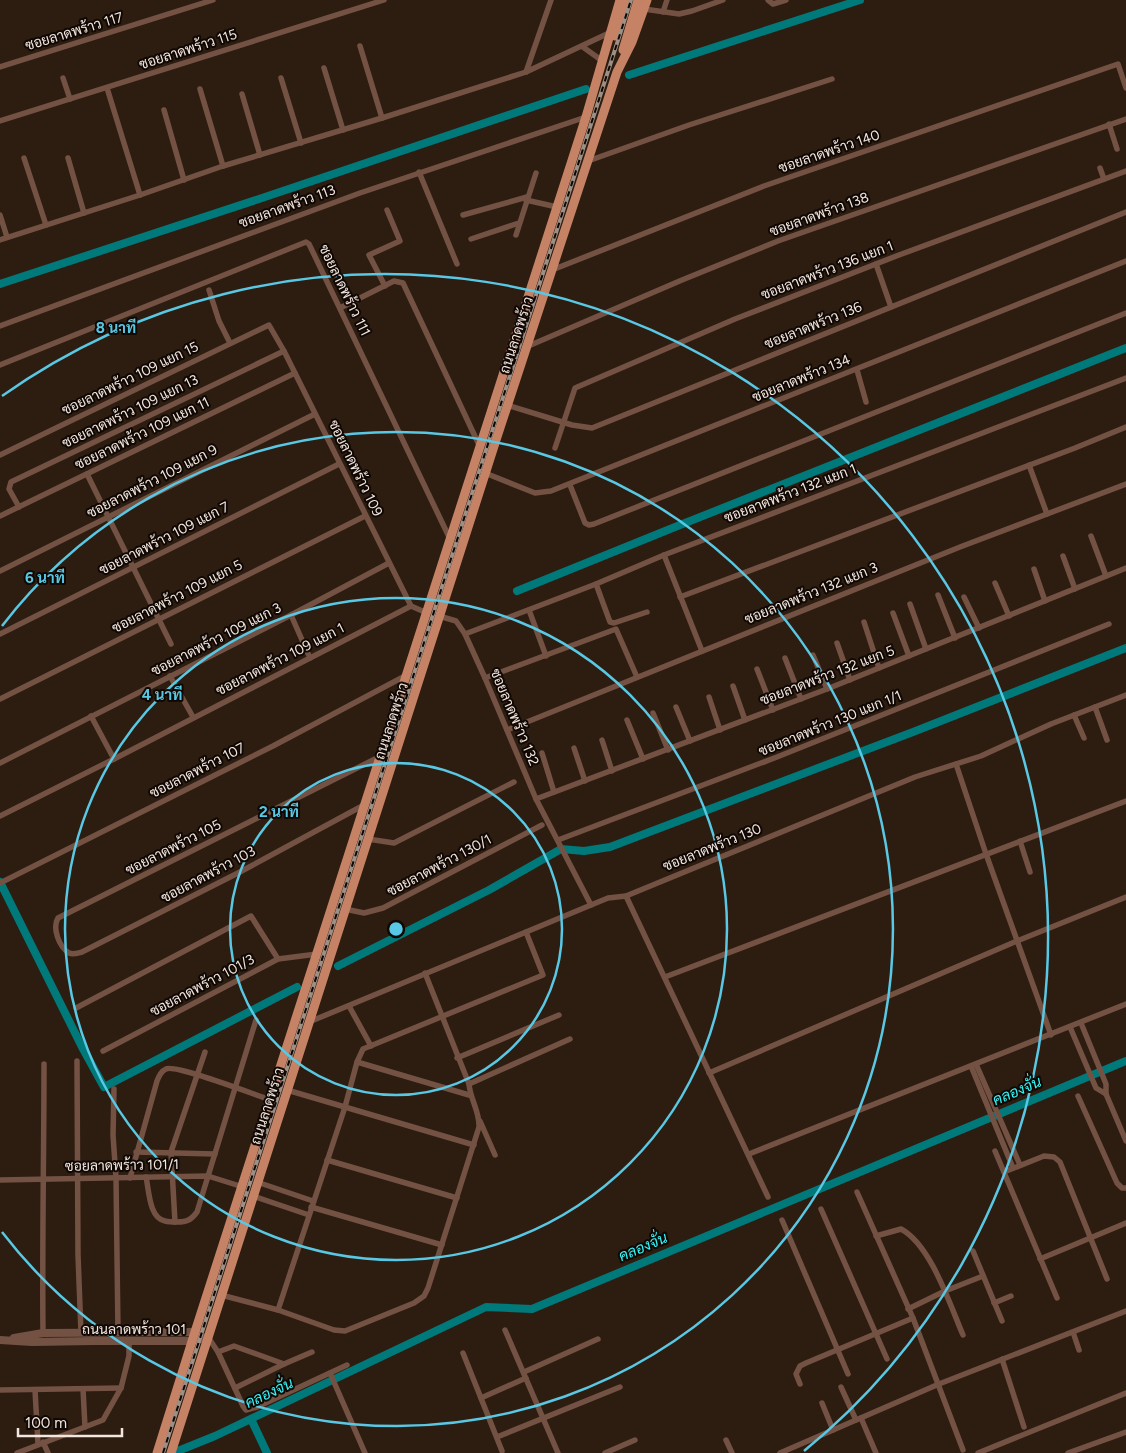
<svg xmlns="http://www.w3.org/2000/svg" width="1126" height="1453" font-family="Figtree,Sarabun,sans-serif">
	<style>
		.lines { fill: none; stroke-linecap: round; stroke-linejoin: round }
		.canal { stroke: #00797b; stroke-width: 8 }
		.minor { stroke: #735244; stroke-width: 5.5 }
		.tertiary { stroke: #735244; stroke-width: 8 }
		.primary { stroke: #c68265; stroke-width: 9 }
		.rail-casing { stroke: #9e8f85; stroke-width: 4 }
		.rail { stroke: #100804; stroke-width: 2; stroke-dasharray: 5.5; stroke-linecap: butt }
		.ring { fill: none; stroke: #59c8e4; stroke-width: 2.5 }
		.labels { text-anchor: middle; stroke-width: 4; stroke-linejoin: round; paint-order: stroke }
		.street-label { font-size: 14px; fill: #f3e6de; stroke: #100804 }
		.water-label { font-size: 15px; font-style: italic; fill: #36f4f6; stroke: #100804 }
		.centre { fill: #59c8e4; stroke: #100804; stroke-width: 2.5 }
		.ring-label { font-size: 15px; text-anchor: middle; font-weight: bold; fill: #59c8e4; stroke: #100804; stroke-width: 4; stroke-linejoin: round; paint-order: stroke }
	</style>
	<rect width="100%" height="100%" fill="#2d1c10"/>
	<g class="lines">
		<!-- canal -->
		<g class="canal">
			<path d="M629,75L860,0"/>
			<path d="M0,284L259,199L586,89"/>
			<path d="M517,591L680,525L1126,348"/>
			<path d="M0,882L82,1047L104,1087L297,987"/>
			<path d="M338,966L489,890L561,849L584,851L610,847L913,732L1126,648"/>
			<path d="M251,1419L267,1453"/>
			<path d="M173,1453L215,1436L486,1307L532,1309L1126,1061"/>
		</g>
		<!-- minor -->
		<g class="minor">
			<path d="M768,0L773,4L786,0"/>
			<path d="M644,9L679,14L692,11L723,0"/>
			<path d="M663,12L667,0"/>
			<path d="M360,46L382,118"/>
			<path d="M583,47L601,60"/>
			<path d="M0,67L213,0"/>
			<path d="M324,68L343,130"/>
			<path d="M526,72L551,0"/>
			<path d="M63,78L70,99"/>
			<path d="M281,78L301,143"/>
			<path d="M107,88L140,195"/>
			<path d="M200,89L223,166"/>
			<path d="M242,94L260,155"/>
			<path d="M164,110L184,180"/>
			<path d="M0,121L384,0"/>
			<path d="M1109,124L1117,149"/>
			<path d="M24,158L46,225"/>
			<path d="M68,158L84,213"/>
			<path d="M588,161L689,125L832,79"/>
			<path d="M1100,168L1104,179"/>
			<path d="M419,172L457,264"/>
			<path d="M526,200L557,207"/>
			<path d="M0,215L7,237"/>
			<path d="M463,215L527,197"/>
			<path d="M516,235L536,173"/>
			<path d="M471,239L519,223"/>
			<path d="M0,240L140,195L223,166L382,118L526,72L609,33"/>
			<path d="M876,264L891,307"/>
			<path d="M552,270L764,186L1118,64L1126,88"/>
			<path d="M385,286L369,255L400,241L387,210"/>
			<path d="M209,290L219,321L230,343"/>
			<path d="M340,308L394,281L403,283L480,447"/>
			<path d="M0,326L360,193L586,117"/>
			<path d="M526,347L682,280L778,241L1126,119"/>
			<path d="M0,365L306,242L309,244L450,539"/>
			<path d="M857,370L866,402"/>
			<path d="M507,405L572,425L592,428L1126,212"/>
			<path d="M555,448L575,388L735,319L899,255L1126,171"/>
			<path d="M0,455L269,325L284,351L411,606L427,613"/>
			<path d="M1029,465L1047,514"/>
			<path d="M485,473L535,493L551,491L1126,261"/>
			<path d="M87,474L171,644"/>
			<path d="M570,485L585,523L589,525L594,524L1126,313"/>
			<path d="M19,507L9,489L11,482L284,351"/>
			<path d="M0,516L295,373"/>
			<path d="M1091,536L1106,576"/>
			<path d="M664,555L702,651"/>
			<path d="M1063,556L1075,589"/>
			<path d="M1034,569L1045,601"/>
			<path d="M0,571L315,414"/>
			<path d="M995,583L1009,616"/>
			<path d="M596,584L610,622L614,623L647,612"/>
			<path d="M938,595L955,638"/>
			<path d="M680,597L1075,448L1126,427"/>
			<path d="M964,597L979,628"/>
			<path d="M910,604L926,649"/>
			<path d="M529,610L546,656"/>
			<path d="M893,613L909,656"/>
			<path d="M291,615L310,658"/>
			<path d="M439,616L456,621L465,634L485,678L536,799L591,905"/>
			<path d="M864,622L879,668"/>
			<path d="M0,634L339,464"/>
			<path d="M465,634L596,584L664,555L1126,378"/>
			<path d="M837,643L850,680"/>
			<path d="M813,655L827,689"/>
			<path d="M785,658L801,699"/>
			<path d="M757,669L773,710"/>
			<path d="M170,676L193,717"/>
			<path d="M485,678L616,629L637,677"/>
			<path d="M733,686L745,720"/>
			<path d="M709,697L720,730"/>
			<path d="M0,699L365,516"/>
			<path d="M676,707L690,741"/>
			<path d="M1095,707L1107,740"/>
			<path d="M653,713L668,750"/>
			<path d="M1074,715L1084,738"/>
			<path d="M91,716L114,759"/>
			<path d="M627,720L643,759"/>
			<path d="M507,730L960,547L1126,484"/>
			<path d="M602,740L612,771"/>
			<path d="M574,748L585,781"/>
			<path d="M542,753L554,792"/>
			<path d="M0,763L291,615L389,563"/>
			<path d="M956,764L986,854L1051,1035"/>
			<path d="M536,799L827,689L1126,568"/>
			<path d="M364,805L238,873L82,952C78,953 73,955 69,953C59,947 52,928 58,918L379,757"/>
			<path d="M0,816L114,759L411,606"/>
			<path d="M368,839L394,843L514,782"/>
			<path d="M558,840L777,757L1109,624"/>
			<path d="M1020,841L1030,872"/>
			<path d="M0,883L273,746L405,676"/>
			<path d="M626,896L768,1197"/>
			<path d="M345,909L364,913L383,908L542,825"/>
			<path d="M665,977L1126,801"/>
			<path d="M349,1006L371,1046"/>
			<path d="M76,1008L251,916L278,959"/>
			<path d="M309,1022L591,905L608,898L626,896L915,777L981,756L1051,724L1126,695"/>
			<path d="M1070,1027L1096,1088L1106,1094V1084L1081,1023"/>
			<path d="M103,1051L278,959L317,954"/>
			<path d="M457,1058L559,1015"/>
			<path d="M77,1061L78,1255L81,1333"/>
			<path d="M357,1062L469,1095"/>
			<path d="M976,1064L1020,1165"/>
			<path d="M971,1066L1013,1168"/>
			<path d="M709,1073L1017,941L1126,897"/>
			<path d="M469,1084L570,1039"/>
			<path d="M114,1089L113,1135L116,1178L118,1332"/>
			<path d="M287,1090L474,1145"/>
			<path d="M1106,1094L1126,1141"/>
			<path d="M1078,1096L1117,1183L1122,1188H1126"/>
			<path d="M480,1121L495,1155"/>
			<path d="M995,1151L1057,1298"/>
			<path d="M136,1152L215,1154"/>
			<path d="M749,1154L1126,1004"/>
			<path d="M327,1160L457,1198"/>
			<path d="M1004,1172L1044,1156L1054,1157L1060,1162L1107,1279"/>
			<path d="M146,1177C149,1190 149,1218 165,1221C169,1222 173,1222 177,1222C187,1222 191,1220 197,1212L256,1020"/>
			<path d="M130,1178L157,1081C159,1076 161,1071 166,1069C175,1064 255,1095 271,1100"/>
			<path d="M0,1180L208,1176L243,1187"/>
			<path d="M257,1182L313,1201"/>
			<path d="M857,1192L913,1318L963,1450"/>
			<path d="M253,1196L309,1215"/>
			<path d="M311,1207L442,1245"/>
			<path d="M821,1209L887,1359"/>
			<path d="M782,1220L848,1374"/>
			<path d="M175,1222L171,1152L205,1052"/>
			<path d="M876,1236L901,1229C931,1245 950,1305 963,1335"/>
			<path d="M973,1251L1002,1321"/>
			<path d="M1040,1259L1126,1223"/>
			<path d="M221,1295L278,1310L334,1330L345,1331L414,1303L424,1296L428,1288L479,1127C480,1112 470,1099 469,1084L425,973"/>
			<path d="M994,1303L1011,1296"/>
			<path d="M908,1309L945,1291L983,1276"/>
			<path d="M278,1310L345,1107L357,1062L363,1049L543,975L526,932"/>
			<path d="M505,1330L558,1453"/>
			<path d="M1073,1332L1079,1350"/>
			<path d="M43,1333C42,1244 44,1154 44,1064"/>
			<path d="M208,1337L218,1352L243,1406L246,1410L257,1407L347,1365"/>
			<path d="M218,1352L234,1346L284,1364L235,1388"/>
			<path d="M463,1353L502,1451"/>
			<path d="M1002,1359L1024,1427"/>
			<path d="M284,1364L312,1352"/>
			<path d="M524,1372L598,1339"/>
			<path d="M330,1373L365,1453"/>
			<path d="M800,1384L796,1374L800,1366L806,1363L913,1318"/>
			<path d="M841,1387L856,1420"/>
			<path d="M83,1389L85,1427"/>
			<path d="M0,1390L121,1388"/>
			<path d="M35,1390L38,1444"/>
			<path d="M481,1398L526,1378"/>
			<path d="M822,1403L833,1430"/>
			<path d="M861,1418L876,1453"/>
			<path d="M497,1437L620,1387"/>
			<path d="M726,1440L732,1453"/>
			<path d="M43,1442L48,1453"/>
			<path d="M17,1453L103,1420L121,1388L129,1356V1341"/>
			<path d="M605,1453L635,1440"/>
			<path d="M780,1453L939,1384L1126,1311"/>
			<path d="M978,1453L1126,1393"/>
			<path d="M1068,1453L1126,1432"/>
		</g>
		<!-- tertiary -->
		<g class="tertiary">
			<path d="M14,1338L43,1333L195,1332L199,1334"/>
			<path d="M0,1340L32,1342L93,1341H192L208,1337"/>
		</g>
		<!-- primary -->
		<g class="primary">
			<path d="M615,36L626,0"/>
			<path d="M623,50L638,0"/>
			<path d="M157,1453L194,1335L586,117L620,0"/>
			<path d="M171,1453L496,440L617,72L632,42L647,0"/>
		</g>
		<defs>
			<path id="rail" d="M163,1453L631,0"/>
		</defs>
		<!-- rail casing -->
		<use href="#rail" class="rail-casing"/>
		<!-- rail -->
		<use href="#rail" class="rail"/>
	</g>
	<!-- distance rings -->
	<g class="ring">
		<circle cx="396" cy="929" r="166"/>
		<circle cx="396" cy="929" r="331"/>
		<path d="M2 626A497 497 0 1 1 2 1232"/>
		<path d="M2 396A663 663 0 0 1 804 1451"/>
	</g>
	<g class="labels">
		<!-- street labels -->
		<g class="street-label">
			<text transform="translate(74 31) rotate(-17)" y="5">ซอยลาดพร้าว 117</text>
			<text transform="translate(188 49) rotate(-18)" y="5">ซอยลาดพร้าว 115</text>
			<text transform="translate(829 151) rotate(-19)" y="5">ซอยลาดพร้าว 140</text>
			<text transform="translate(287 206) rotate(-20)" y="5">ซอยลาดพร้าว 113</text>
			<text transform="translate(819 214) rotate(-20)" y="5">ซอยลาดพร้าว 138</text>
			<text transform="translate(827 270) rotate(-21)" y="5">ซอยลาดพร้าว 136 แยก 1</text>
			<text transform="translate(345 290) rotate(64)" y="5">ซอยลาดพร้าว 111</text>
			<text transform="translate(813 325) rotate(-22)" y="5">ซอยลาดพร้าว 136</text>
			<text transform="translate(516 335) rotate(-72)" y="5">ถนนลาดพร้าว</text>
			<text transform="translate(130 378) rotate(-26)" y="5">ซอยลาดพร้าว 109 แยก 15</text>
			<text transform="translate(801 378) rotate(-22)" y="5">ซอยลาดพร้าว 134</text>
			<text transform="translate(130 411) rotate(-26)" y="5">ซอยลาดพร้าว 109 แยก 13</text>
			<text transform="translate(142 433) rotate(-26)" y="5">ซอยลาดพร้าว 109 แยก 11</text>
			<text transform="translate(356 468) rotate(64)" y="5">ซอยลาดพร้าว 109</text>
			<text transform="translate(152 481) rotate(-27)" y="5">ซอยลาดพร้าว 109 แยก 9</text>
			<text transform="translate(790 493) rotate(-21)" y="5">ซอยลาดพร้าว 132 แยก 1</text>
			<text transform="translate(164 538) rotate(-27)" y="5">ซอยลาดพร้าว 109 แยก 7</text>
			<text transform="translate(811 593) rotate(-22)" y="5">ซอยลาดพร้าว 132 แยก 3</text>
			<text transform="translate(177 596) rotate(-27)" y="5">ซอยลาดพร้าว 109 แยก 5</text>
			<text transform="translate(216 639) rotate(-27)" y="5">ซอยลาดพร้าว 109 แยก 3</text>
			<text transform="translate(280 659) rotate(-27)" y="5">ซอยลาดพร้าว 109 แยก 1</text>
			<text transform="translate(827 675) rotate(-21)" y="5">ซอยลาดพร้าว 132 แยก 5</text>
			<text transform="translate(515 717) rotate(67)" y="5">ซอยลาดพร้าว 132</text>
			<text transform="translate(391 721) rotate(-72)" y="5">ถนนลาดพร้าว</text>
			<text transform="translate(830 723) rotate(-22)" y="5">ซอยลาดพร้าว 130 แยก 1/1</text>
			<text transform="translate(197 770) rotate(-27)" y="5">ซอยลาดพร้าว 107</text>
			<text transform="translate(173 847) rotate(-27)" y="5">ซอยลาดพร้าว 105</text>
			<text transform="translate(712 847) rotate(-22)" y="5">ซอยลาดพร้าว 130</text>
			<text transform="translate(439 865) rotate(-28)" y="5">ซอยลาดพร้าว 130/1</text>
			<text transform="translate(208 874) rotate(-28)" y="5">ซอยลาดพร้าว 103</text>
			<text transform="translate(202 985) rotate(-28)" y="5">ซอยลาดพร้าว 101/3</text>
			<text transform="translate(267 1106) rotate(-72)" y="5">ถนนลาดพร้าว</text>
			<text transform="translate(122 1165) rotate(-1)" y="5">ซอยลาดพร้าว 101/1</text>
			<text x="134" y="1334">ถนนลาดพร้าว 101</text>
		</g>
		<!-- water labels -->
		<g class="water-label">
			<text transform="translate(1017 1091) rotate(-23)" y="5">คลองจั่น</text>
			<text transform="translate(643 1247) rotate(-23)" y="5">คลองจั่น</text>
			<text transform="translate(269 1393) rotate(-25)" y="5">คลองจั่น</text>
		</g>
	</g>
	<circle cx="396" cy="929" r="8" class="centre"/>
	<g class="ring-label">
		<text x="116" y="333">8 นาที</text>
		<text x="45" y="583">6 นาที</text>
		<text x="162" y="700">4 นาที</text>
		<text x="279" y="817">2 นาที</text>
	</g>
	<!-- scale -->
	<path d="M18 1428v8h104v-8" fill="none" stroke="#f3e6de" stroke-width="2.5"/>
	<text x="25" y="1428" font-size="15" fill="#f3e6de" stroke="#100804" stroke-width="4" paint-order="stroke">100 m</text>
</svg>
